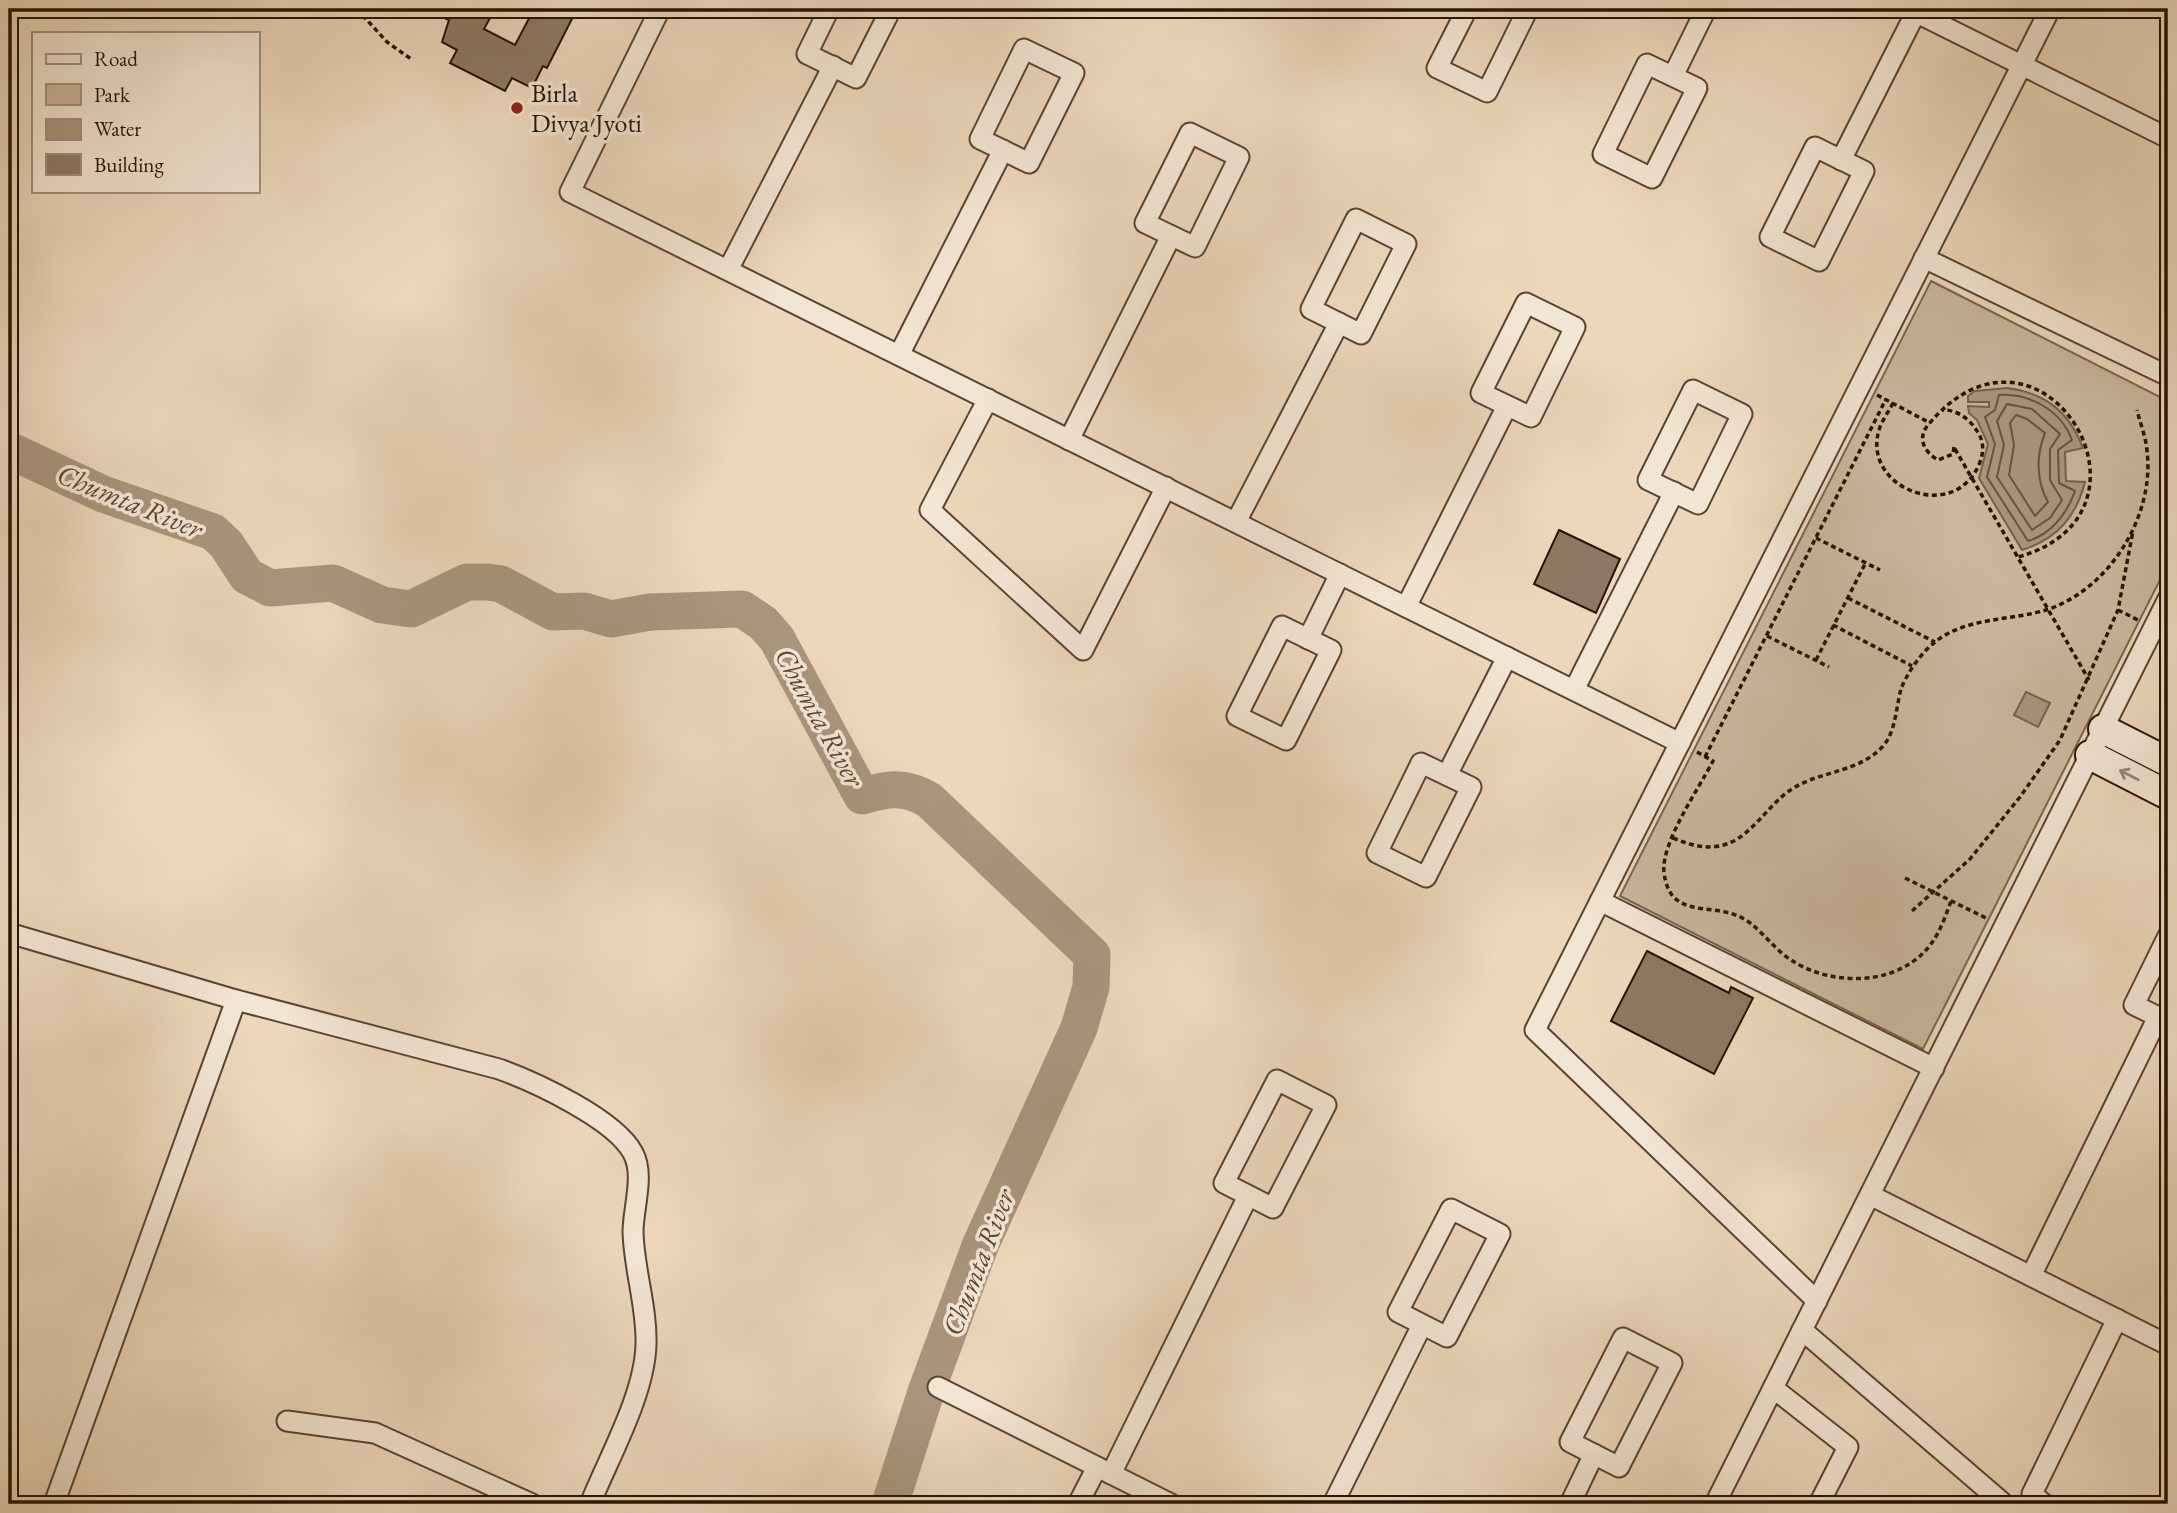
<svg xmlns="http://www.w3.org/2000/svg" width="2177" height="1513" font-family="'EB Garamond',serif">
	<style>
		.green { fill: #cab69c; stroke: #786550; stroke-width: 2 }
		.water { fill: #a9957c; stroke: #75614c; stroke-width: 2 }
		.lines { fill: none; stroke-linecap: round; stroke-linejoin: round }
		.shore { stroke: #685440; stroke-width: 2 }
		.river { stroke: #a9957c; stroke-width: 37 }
		.building { fill: #8d7963; stroke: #261403; stroke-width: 2 }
		.street-casing { stroke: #584531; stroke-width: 23 }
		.secondary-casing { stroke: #261403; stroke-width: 32 }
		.path { stroke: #261403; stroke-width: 3.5; stroke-dasharray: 5 3.5; stroke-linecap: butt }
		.street { stroke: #f3e5d3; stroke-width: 19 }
		.secondary { stroke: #f3e5d3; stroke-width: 28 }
		.oneway { stroke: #978775 }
		.poi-dot { fill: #8f2418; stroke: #f3e5d3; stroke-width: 2.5 }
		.labels { text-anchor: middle; stroke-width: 7; stroke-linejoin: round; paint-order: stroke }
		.poi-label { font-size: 26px; fill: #261403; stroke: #f3e5d3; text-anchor: start }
		.water-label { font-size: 28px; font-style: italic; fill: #5a4833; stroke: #f3e5d3 }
	</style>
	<rect width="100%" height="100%" fill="#ecd7bb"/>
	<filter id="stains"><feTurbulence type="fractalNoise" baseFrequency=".00286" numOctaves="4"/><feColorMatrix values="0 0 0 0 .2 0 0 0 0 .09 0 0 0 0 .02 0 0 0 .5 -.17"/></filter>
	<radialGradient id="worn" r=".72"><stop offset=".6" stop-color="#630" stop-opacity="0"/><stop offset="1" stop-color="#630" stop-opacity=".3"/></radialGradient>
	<!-- green -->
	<path class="green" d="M1931,281L2168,401V564L1923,1049L1620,896Z"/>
	<!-- water -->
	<g class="water">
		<path d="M2007,388C2046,393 2069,412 2083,448L2065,452L2066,481L2085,482C2076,517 2057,539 2022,550L1979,478L1988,444L1977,420L1969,413L1968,406L1989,407V402H1968V396L1975,391Z"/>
		<path d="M2026,692L2050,703L2038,727L2014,715Z"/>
	</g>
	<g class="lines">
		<!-- shore -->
		<g class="shore">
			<path d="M1999,395C2029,393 2061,410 2072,440L2058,450L2059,483L2075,491C2067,514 2051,534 2028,541L1987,477L1995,444L1985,417L1995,410Z"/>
			<path d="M2007,404L2032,409L2060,434L2050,449V480L2062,500L2050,518L2032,530L1997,477L2004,445L1997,421Z"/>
			<path d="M2016,415L2027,419L2045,433C2036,455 2036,481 2048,502L2035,516L2009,475L2014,445L2010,423Z"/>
		</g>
		<!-- river -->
		<path class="river" d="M9,450L103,494L213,532L226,544L247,576L270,588L333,583L382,605L411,609L467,582H487L501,584L553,612L584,611L611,619L650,612L742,609L763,623L777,639L862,796C889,788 905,786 929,800L1092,955L1091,987L1079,1028L980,1246L926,1392L890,1504"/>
	</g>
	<!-- building -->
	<g class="building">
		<path d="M425,9H495L484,29L515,45L534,9H577L547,68L543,66L532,88L512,78L505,91L450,63L457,50L442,42L449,20Z"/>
		<path d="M1559,530L1620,559L1596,613L1534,584Z"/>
		<path d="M1647,951L1729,993L1731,987L1753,998L1714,1074L1611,1021Z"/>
	</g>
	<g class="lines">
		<defs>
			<g id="street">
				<path d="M660,9L570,192L1680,743"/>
				<path d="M829,9L807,54L856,78L891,9"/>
				<path d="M1467,9L1437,68L1487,92L1528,9"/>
				<path d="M1909,9L2168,138"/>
				<path d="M1024,49L1074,73L1029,163L980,139Z"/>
				<path d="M1647,64L1697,88L1652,178L1603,154Z"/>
				<path d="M1673,76L1706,9"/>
				<path d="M1190,133L1239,157L1195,247L1145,223Z"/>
				<path d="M1815,147L1864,171L1819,261L1770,237Z"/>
				<path d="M1841,160L1916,12"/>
				<path d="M1356,219L1406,244L1361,334L1311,309Z"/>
				<path d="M1924,258L2168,376"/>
				<path d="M728,270L833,66"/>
				<path d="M1526,303L1575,327L1531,417L1481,393Z"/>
				<path d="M899,355L1003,150"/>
				<path d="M1693,390L1742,414L1698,504L1648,480Z"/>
				<path d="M988,399L930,510L1083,650L1166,487"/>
				<path d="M1069,440L1171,236"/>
				<path d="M1236,522L1339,323"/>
				<path d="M1406,607L1507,406"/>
				<path d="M1282,626L1331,650L1286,740L1237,716Z"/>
				<path d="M1308,639L1340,574"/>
				<path d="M1574,690L1674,492"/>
				<path d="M1421,763L1471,787L1426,877L1377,853Z"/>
				<path d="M1447,775L1507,657"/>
				<path d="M1600,901L1934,1068"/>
				<path d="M9,933L236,1000L499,1069C535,1082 615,1119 633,1153C645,1175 633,1208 633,1232C634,1270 647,1306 646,1344C645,1394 609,1457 590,1504"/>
				<path d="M2167,1021L2134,1005L2168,936"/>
				<path d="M1277,1080L1326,1105L1273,1208L1224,1183Z"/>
				<path d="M1870,1195L2168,1345"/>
				<path d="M1451,1209L1500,1234L1447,1337L1398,1312Z"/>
				<path d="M2031,1276L2158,1017"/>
				<path d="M1817,1301L1535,1030L2050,9"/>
				<path d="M1802,1330L2004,1504"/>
				<path d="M1623,1338L1672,1363L1619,1467L1570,1442Z"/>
				<path d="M938,1387L1171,1504"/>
				<path d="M1773,1388L1848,1447L1819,1504"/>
				<path d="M287,1421L375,1433L532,1504"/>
				<path d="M1111,1474L1248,1196"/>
				<path d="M54,1504L236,1000"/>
				<path d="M1078,1504L1097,1467"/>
				<path d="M1333,1504L1422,1325"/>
				<path d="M1570,1504L1594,1454"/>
				<path d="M1715,1504L2168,599"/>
				<path d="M2044,1504L2032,1494L2117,1319"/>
			</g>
			<g id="secondary">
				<path d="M2103,729L2168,762"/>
				<path d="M2090,755L2168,795"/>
			</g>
		</defs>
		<!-- street casing -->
		<use href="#street" class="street-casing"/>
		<!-- secondary casing -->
		<use href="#secondary" class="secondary-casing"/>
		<!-- path -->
		<g class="path">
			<path d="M357,9L387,42L411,59"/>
			<path d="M1877,395L1930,423"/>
			<path d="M1893,403C1889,411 1883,419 1880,427C1858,488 1956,526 1980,462C1984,451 1984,441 1977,431C1970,419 1956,409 1942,410"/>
			<path d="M1954,447L1953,454L1938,460C1924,452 1917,438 1928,425C2040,290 2177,513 2018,557"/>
			<path d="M1955,449L2089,680"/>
			<path d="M1816,538L1880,570"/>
			<path d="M1848,598L1935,642"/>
			<path d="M2118,610L2138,620"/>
			<path d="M1833,625L1912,666"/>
			<path d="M1767,636L1829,667"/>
			<path d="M1816,660L1866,562"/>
			<path d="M1697,752L1713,761C1699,788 1661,843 1664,872C1669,919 1709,903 1738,916C1758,924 1772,948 1791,960C1832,987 1899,987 1931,944C1940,932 1946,915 1951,901"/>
			<path d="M1705,757L1886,399"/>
			<path d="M1673,838C1688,844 1702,849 1719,846C1749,841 1766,807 1789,791C1818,770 1859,774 1884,745C1896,730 1896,707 1901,689C1907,673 1921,653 1935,642C1966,617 2010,621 2046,610C2109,590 2155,516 2147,451C2146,437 2140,423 2137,410"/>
			<path d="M1905,878L1988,919"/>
			<path d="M1912,911L1970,859L2020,797L2060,740L2118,610L2133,531"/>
		</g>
		<!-- street -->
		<use href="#street" class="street"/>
		<!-- secondary -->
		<use href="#secondary" class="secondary"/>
	</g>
	<!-- one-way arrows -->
	<defs><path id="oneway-shaft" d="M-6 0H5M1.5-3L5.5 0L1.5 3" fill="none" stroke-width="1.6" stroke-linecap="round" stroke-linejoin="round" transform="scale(1.75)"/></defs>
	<use class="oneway" href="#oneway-shaft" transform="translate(2129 775) rotate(-153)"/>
	<!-- markers -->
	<circle class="poi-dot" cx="517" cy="108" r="7"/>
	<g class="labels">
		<!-- poi labels -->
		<g class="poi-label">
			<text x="531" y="102">Birla<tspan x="531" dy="30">Divya Jyoti</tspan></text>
		</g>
		<!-- water labels -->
		<g class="water-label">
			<text transform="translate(130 501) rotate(22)" y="10">Chumta River</text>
			<text transform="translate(820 717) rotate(61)" y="10">Chumta River</text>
			<text transform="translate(978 1262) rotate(-69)" y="10">Chumta River</text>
		</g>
	</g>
	<!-- margin -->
	<rect width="2177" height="1513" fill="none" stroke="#ecd7bb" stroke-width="35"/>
	<rect x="10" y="10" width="2156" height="1492" fill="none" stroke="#261403" stroke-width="3.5"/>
	<rect x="18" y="18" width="2142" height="1478" fill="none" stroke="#261403" stroke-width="2"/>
	<!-- legend -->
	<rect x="32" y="32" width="228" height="161" fill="#f3e5d3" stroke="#a19180" stroke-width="2"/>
	<rect x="46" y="54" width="35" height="10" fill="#f3e5d3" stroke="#a19180" stroke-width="2"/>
	<text x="94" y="66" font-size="21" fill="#261403">Road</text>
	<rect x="46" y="84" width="35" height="21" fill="#cab69c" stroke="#a19180" stroke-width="2"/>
	<text x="94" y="102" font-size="21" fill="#261403">Park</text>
	<rect x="46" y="119" width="35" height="21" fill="#a9957c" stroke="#a19180" stroke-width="2"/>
	<text x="94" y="136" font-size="21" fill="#261403">Water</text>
	<rect x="46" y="154" width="35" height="21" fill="#8d7963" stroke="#a19180" stroke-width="2"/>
	<text x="94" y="172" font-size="21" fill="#261403">Building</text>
	<rect width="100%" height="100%" filter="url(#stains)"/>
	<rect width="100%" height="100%" fill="url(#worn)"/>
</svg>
